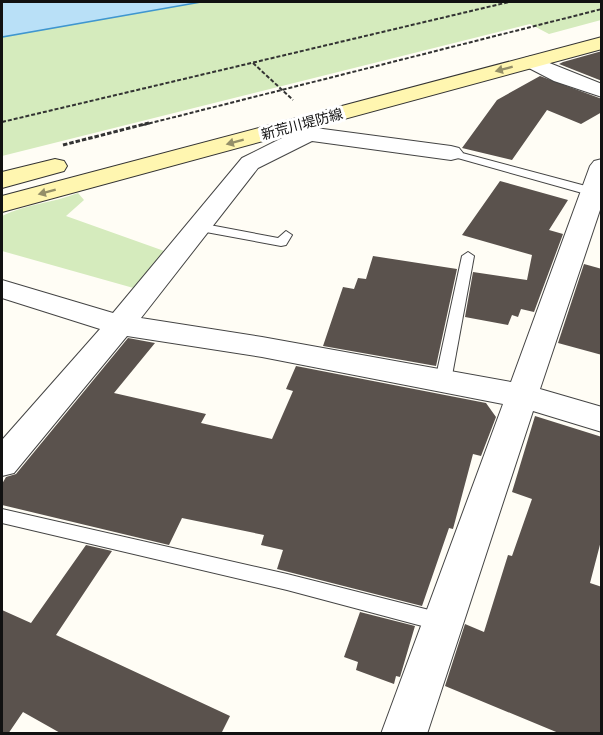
<svg xmlns="http://www.w3.org/2000/svg" width="603" height="735" font-family="'Crimson Pro','Noto Sans JP',serif">
	<style>
		.green { fill: #d5ebbd }
		.water { fill: #b9e0f7; stroke: #3f96cf; stroke-width: 1.5 }
		.building { fill: #5a524d }
		.lines { fill: none; stroke-linecap: round; stroke-linejoin: round }
		.service-casing { stroke: #444; stroke-width: 2 }
		.minor-casing { stroke: #444; stroke-width: 2 }
		.secondary-casing { stroke: #333; stroke-width: 2 }
		.path-far1 { stroke: #333; stroke-width: 2; stroke-dasharray: 4 2; stroke-linecap: butt }
		.path { stroke: #333; stroke-width: 3; stroke-dasharray: 4.5 2; stroke-linecap: butt }
		.service { fill: #fff; fill-rule: evenodd }
		.minor { fill: #fff; fill-rule: evenodd }
		.secondary { fill: #fff6b0; fill-rule: evenodd }
		.oneway { fill: #948f68 }
		.labels { text-anchor: middle; stroke-width: 6; stroke-linejoin: round; paint-order: stroke }
		.far-street-label { font-size: 14px; fill: #111; stroke: #fff }
	</style>
	<rect width="100%" height="100%" fill="#fffdf5"/>
	<!-- green -->
	<g class="green">
		<path d="M201,2H601V20L549,34L530,24L2,156V37Z"/>
		<path d="M78,193L84,200L66,216L167,252L137,289L2,251V216C26,204 53,203 78,193Z"/>
	</g>
	<!-- water -->
	<path class="water" d="M2,2H201L2,37Z"/>
	<!-- building -->
	<g class="building">
		<path d="M602,51V81L559,64L563,62Z"/>
		<path d="M540,76L602,99V112L581,124L547,110L512,160L462,148L497,100Z"/>
		<path d="M500,181L568,200L549,230L563,234L534,312L521,309L518,317L512,315L508,325L465,317L473,272L527,280L532,255L462,235Z"/>
		<path d="M373,256L457,269L436,366L323,346L343,287L354,289L358,278L366,279Z"/>
		<path d="M584,264L602,269V355L558,343Z"/>
		<path d="M128,338L155,343L114,393L206,414L201,423L272,439L293,391L286,389L296,366L486,403L496,417L481,456L473,454L453,529L449,528L422,606L277,569L283,550L261,545L264,535L182,518L169,545L2,505V484L6,477L16,474Z"/>
		<path d="M535,416L602,437V537L590,583L602,587V734H561L445,686L465,624L484,632L508,555L512,556L532,499L512,492Z"/>
		<path d="M86,545L112,551L56,635L230,716L221,734H62L23,712L8,734H2V610L31,623Z"/>
		<path d="M360,612L415,626L400,677L396,676L394,684L356,670L358,662L344,657Z"/>
	</g>
	<g class="lines">
		<defs>
			<g id="service">
				<path d="M451,150L597,189L599,192L593,196L447,155L445,153Z"/>
				<path d="M199,223L278,238L286,231L292,235L286,245L281,246L195,230L193,227Z"/>
				<path d="M468,252L474,256L451,381L443,386L435,381L462,256Z"/>
				<path d="M2,509L287,574L441,613L448,616L451,622L448,628L441,631L287,590L2,523Z"/>
			</g>
			<g id="minor">
				<path d="M532,56L602,84V97L554,81L525,66L522,62L525,58Z"/>
				<path d="M294,119L302,121L308,127L451,146L459,148L463,153L459,158L451,160L312,141L258,168L141,318L262,337L511,382L590,166L594,161L602,159V204L540,389L602,407V432L533,411L427,734H381L503,404L262,357L127,336L14,473L2,476V440L100,329L2,298V280L113,313L242,158L290,134L283,126L286,121Z"/>
			</g>
			<g id="secondary">
				<path d="M602,37V49L2,212V196Z"/>
				<path d="M55,159L64,161L67,166L64,171L2,188V172Z"/>
			</g>
		</defs>
		<!-- service casing -->
		<use href="#service" class="service-casing"/>
		<!-- minor casing -->
		<use href="#minor" class="minor-casing"/>
		<!-- secondary casing -->
		<use href="#secondary" class="secondary-casing"/>
		<!-- path-far1 -->
		<g class="path-far1">
			<path d="M253,63L293,100"/>
			<path d="M2,122L509,2"/>
			<path d="M143,125L602,9"/>
		</g>
		<!-- path -->
		<path class="path" d="M63,145L149,123"/>
		<!-- service -->
		<use href="#service" class="service"/>
		<!-- minor -->
		<use href="#minor" class="minor"/>
		<!-- secondary -->
		<use href="#secondary" class="secondary"/>
	</g>
	<!-- one-way arrows -->
	<defs><path id="oneway-solid" d="M-6-.8H1V-3.2L6.5 0L1 3.2V.8H-6Z" transform="scale(1.5)"/></defs>
	<g class="oneway">
		<use href="#oneway-solid" transform="translate(504 69) rotate(165)"/>
		<use href="#oneway-solid" transform="translate(235 142) rotate(165)"/>
		<use href="#oneway-solid" transform="translate(47 192) rotate(165)"/>
	</g>
	<g class="labels">
		<!-- far-street labels -->
		<g class="far-street-label">
			<text transform="translate(302 124) rotate(-15)" y="5">新荒川堤防線</text>
		</g>
	</g>
	<!-- border -->
	<rect width="603" height="735" fill="none" stroke="#111111" stroke-width="6"/>
</svg>
